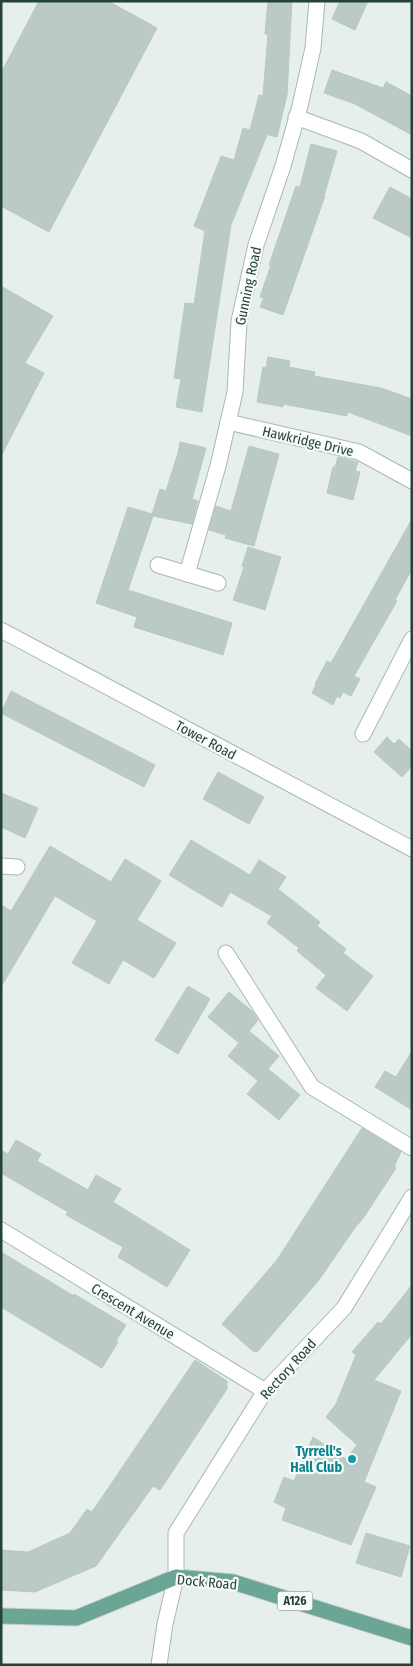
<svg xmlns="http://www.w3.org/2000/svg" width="413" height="1666" font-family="'Fira Sans Condensed',sans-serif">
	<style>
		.building { fill: #bbcac4; stroke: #b8c9c2 }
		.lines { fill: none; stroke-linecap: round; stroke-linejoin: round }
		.minor-casing { stroke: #a8b8b2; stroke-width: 17 }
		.primary-casing { stroke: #c2cac8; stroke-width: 17 }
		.minor { stroke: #fff; stroke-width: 15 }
		.primary { stroke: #6aa596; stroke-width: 15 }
		.culture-dot { fill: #0f9aa8; stroke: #f7fbf9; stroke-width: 2 }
		.labels { text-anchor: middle; stroke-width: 4.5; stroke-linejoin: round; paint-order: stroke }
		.shield { fill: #f7fbf9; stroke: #637a73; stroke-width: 1 }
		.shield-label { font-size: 12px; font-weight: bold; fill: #24423a }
		.street-label { font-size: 14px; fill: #24423a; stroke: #f7fbf9 }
		.culture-label { font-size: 14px; font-weight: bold; fill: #0d838f; stroke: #f7fbf9; text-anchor: end }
	</style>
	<rect width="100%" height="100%" fill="#e6efeb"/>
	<!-- building -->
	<g class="building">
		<path d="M39,1H108L157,28L49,232L1,206V73Z"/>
		<path d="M268,1H292L287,95L277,137L250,130L259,95L263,96L268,34H265Z"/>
		<path d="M340,1H368L355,30L332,19Z"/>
		<path d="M332,70L383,88L386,82L412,96V135L355,104L324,93Z"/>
		<path d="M243,128L267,135L231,225L202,412L176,407L181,379L174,378L185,303L194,304L205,231L194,226L221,156L234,160Z"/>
		<path d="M311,144L337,151L324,196H325L283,315L260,307L264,298L260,297L271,265H269L296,186L300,187Z"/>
		<path d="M390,187L412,199V238L373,218Z"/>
		<path d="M1,286L53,316L25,363L44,373L1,456Z"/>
		<path d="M268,357L290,361L289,367L315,372L314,376L381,388L412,399V436L348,412L347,416L283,404V407L257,402L263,367L266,368Z"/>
		<path d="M180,442L206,448L192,499L198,501L192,524L153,516L128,590L232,623L223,655L134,627L137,617L96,603L128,507L152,514L160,489L166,491L178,453Z"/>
		<path d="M249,446L279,454L254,546L225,538L226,535L209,530L216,506L231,511Z"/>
		<path d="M338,457L358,462L355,471L360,472L353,500L327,493L333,467H335Z"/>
		<path d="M412,519V569L395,600L397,601L354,676L360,679L351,696L343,692L340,698L337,696L333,705L312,693L316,685L315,684L327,661L331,663Z"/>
		<path d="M248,547L281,557L265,610L233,600L244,567L242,566Z"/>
		<path d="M11,691L155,765L144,787L1,713Z"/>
		<path d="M387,737L394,744L399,739L412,751V766L402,777L374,752Z"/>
		<path d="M218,772L264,797L249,824L203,799Z"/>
		<path d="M1,793L38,808L25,838L1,827Z"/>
		<path d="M191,840L250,875L259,860L286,877L278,889L320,922L317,926L346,949L343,953L373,976L347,1011L316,988L326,975L297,951L299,948L267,923L272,916L230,892L222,907L169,875Z"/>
		<path d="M50,846L111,882L125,859L161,881L137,920L176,943L154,978L123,960L109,984L72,963L97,921L55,896L1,987V905L11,911Z"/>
		<path d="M188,986L210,999L178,1054L155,1040Z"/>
		<path d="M229,992L252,1011L258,1020L249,1031L279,1056L258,1081L228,1056L239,1043L208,1017Z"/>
		<path d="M412,1051V1110L375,1087L385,1071L396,1077Z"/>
		<path d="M268,1069L300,1095L279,1120L247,1094Z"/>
		<path d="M362,1128L401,1152L394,1167L396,1168L364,1217L354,1229L319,1280L257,1352L256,1351L254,1352L222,1324L277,1260Z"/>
		<path d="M16,1140L41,1154L37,1161L88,1190L96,1175L121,1189L113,1202L190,1250L167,1287L118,1257L123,1247L66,1215L68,1212L1,1173V1150L8,1154Z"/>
		<path d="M1,1252L74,1296V1294L126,1325L116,1341L118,1342L102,1368L1,1307Z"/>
		<path d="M412,1285V1334L374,1380L401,1391L364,1482L376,1487L351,1545L282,1520L286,1508L274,1502L284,1477L294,1481L313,1437L346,1459L357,1445L326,1417L336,1404L356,1355L352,1352L378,1322L381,1324Z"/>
		<path d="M195,1360L227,1381V1389L160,1490L153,1486L96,1566L35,1592L1,1590V1550L28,1552L70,1533L87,1509L92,1512Z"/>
		<path d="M366,1533L410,1546L401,1577L356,1563Z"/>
	</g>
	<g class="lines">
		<defs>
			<g id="minor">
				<path d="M296,117L361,141L412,170"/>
				<path d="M228,422L359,452L412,481"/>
				<path d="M158,565L218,583"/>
				<path d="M187,574L218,466L235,392L239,321L256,245L283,166L300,106L313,48L317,1"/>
				<path d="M1,630L412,849"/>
				<path d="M363,734L412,639"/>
				<path d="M1,866L17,867"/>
				<path d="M226,953L312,1087L412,1148"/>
				<path d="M1,1230L265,1391"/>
				<path d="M159,1665L165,1624L176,1577V1533L265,1391L344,1308L412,1197"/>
			</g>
			<path id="primary" d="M1,1616L76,1618L176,1577L233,1582L412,1638"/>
		</defs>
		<!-- minor casing -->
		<use href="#minor" class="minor-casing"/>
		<!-- primary casing -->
		<use href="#primary" class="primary-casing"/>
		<!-- minor -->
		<use href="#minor" class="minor"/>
		<!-- primary -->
		<use href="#primary" class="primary"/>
	</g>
	<!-- markers -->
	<circle class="culture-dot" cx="352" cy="1459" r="5"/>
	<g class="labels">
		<!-- shield labels -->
		<rect class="shield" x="277.5" y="1591.5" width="35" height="19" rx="4"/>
		<g class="shield-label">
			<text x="295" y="1605">A126</text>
		</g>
		<!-- street labels -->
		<g class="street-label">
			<text transform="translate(248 286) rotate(-78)" y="5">Gunning Road</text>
			<text transform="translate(308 441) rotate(13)" y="5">Hawkridge Drive</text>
			<text transform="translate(206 740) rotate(28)" y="5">Tower Road</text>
			<text transform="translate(133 1311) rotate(31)" y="5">Crescent Avenue</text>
			<text transform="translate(288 1369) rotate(-48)" y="5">Rectory Road</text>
			<text transform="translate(207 1582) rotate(5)" y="5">Dock Road</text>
		</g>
		<!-- culture labels -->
		<g class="culture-label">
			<text x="342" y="1456">Tyrrell's<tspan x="342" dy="16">Hall Club</tspan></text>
		</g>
	</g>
	<!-- border -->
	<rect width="413" height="1666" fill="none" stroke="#24423a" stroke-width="5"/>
</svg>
